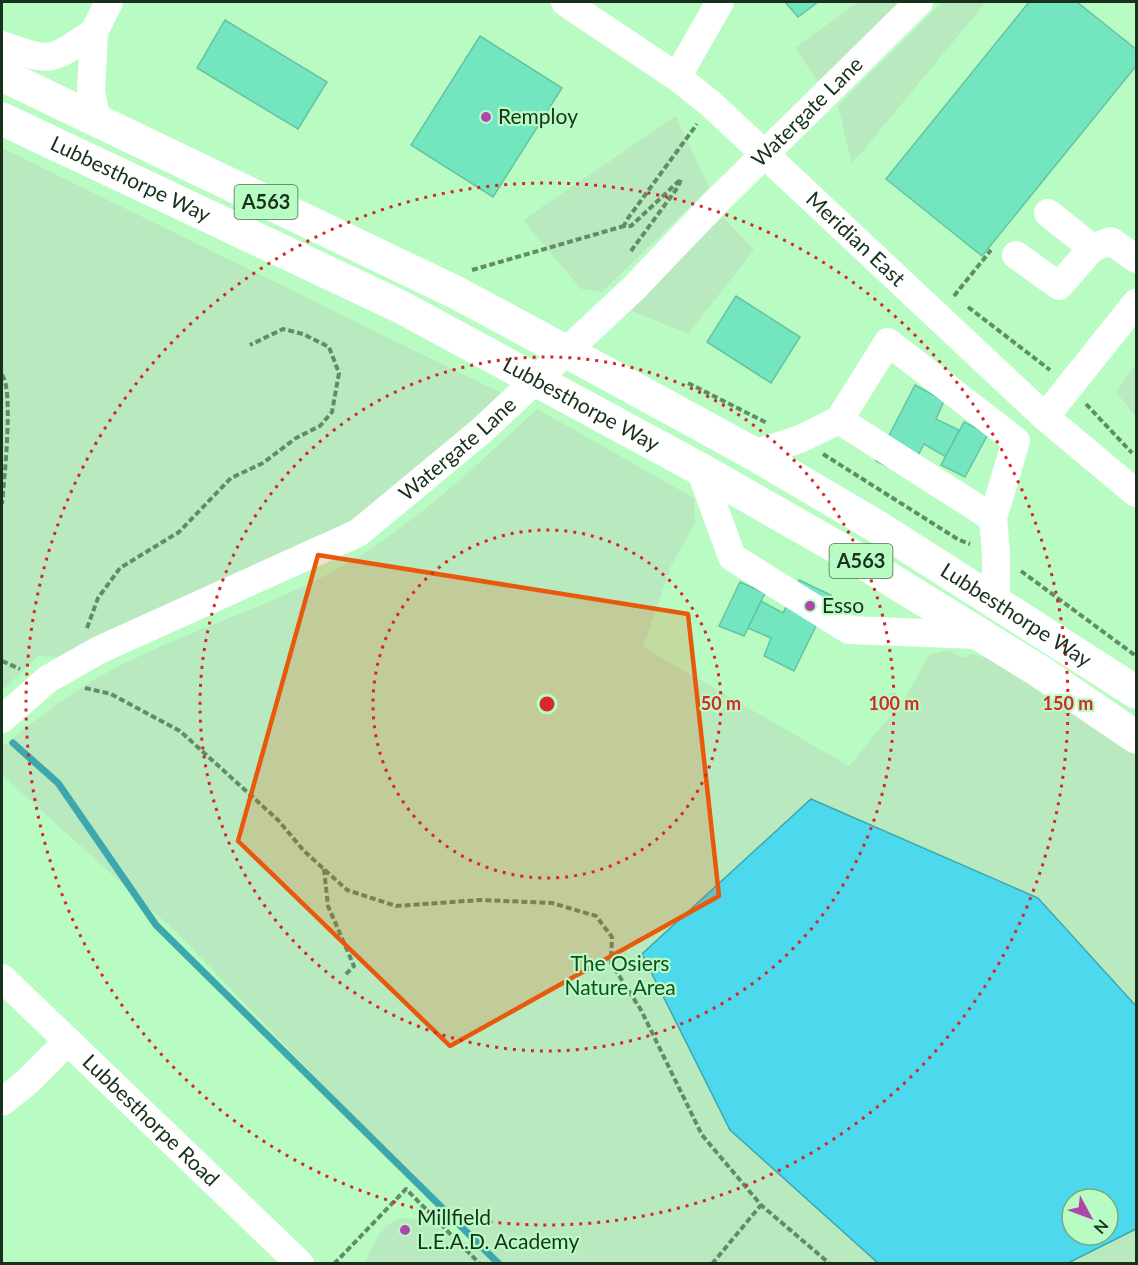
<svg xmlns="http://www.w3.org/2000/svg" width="1138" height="1265" font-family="Lato,sans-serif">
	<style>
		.green { fill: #b9e9bf; fill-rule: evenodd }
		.water { fill: #4dd9ed; stroke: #3da7ae; stroke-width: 1.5; fill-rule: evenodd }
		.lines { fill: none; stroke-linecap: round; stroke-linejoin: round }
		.stream { stroke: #3da7ae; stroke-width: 7 }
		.building { fill: #73e6bf; stroke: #66c3a2; stroke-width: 1.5 }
		.path { stroke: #608d67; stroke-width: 4; stroke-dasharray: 6 3; stroke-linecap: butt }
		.minor { stroke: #fff; stroke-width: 28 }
		.highway { stroke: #fff; stroke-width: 33 }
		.marked { fill: #e8590c; fill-opacity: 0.2; stroke: #e8590c; stroke-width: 4.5; stroke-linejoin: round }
		.ring { fill: none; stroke: #d62828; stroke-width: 3; stroke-dasharray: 3 6 }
		.poi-dot { fill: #ae47ab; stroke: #b9fcc3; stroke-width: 2 }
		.labels { text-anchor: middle; stroke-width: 4.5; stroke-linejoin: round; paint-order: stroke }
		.shield { fill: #b9fcc3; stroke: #486e4e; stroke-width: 1.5 }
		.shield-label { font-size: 20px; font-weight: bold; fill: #17311c }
		.street-label { font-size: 21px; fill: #17311c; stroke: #b9fcc3 }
		.poi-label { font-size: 21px; fill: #17311c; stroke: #b9fcc3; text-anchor: start }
		.park-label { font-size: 21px; fill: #144c23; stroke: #b9fcc3 }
		.centre { fill: #d62828; stroke: #b9fcc3; stroke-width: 3 }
		.ring-label { font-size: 18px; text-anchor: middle; font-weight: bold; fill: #d62828; stroke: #b9fcc3; stroke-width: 4.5; stroke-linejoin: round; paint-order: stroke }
	</style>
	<rect width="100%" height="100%" fill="#b9fcc3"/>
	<!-- green -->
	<g class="green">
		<path d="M858,2H902L819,83L795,48Z"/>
		<path d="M942,2H986L852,164L838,106Z"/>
		<path d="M676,116L709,188L602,292L581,289L523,220Z"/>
		<path d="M2,148L505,395L355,518L309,543L70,657L38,656L2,691Z"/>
		<path d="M723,217L754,250L688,334L629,310Z"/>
		<path d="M1136,364V417L1116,392Z"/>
		<path d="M537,409L694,498L695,523L671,566L643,647L849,766L905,698L929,655L948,650L963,658L971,654L1039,671L1136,737V1263H365C398,1179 431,1236 484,1247L351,1114L178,934L2,775V747C39,717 75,689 117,667C186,632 262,609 330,573C408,531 473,469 537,409ZM1072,1199H1108V1235H1072Z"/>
	</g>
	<!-- water -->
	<path class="water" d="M811,799L1038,898L1136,1006V1229L1068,1263H878L730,1130L642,954ZM1072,1199H1108V1235H1072Z"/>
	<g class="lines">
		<!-- stream -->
		<path class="stream" d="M13,743L58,783L156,925L499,1264"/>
	</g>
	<!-- building -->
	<g class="building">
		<path d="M785,2H818L798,17Z"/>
		<path d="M1029,2H1077L1136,49V66L982,256L886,179Z"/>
		<path d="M225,20L327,82L298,129L197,68Z"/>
		<path d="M480,36L562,88L493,197L411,145Z"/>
		<path d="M736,296L800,337L771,383L707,342Z"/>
		<path d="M915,385L944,401L936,419L959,430L946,457L924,444L907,476L876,461Z"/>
		<path d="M964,422L988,434L965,477L941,465Z"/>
		<path d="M799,580L831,595L794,671L764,656L771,638L748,628L761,601L783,613Z"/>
		<path d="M740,582L765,593L744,636L719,626Z"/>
	</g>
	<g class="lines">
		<!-- path -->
		<g class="path">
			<path d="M631,251L678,187L681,179L631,226H624L626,221L697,124"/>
			<path d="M472,270L624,226"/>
			<path d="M954,296L991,250"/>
			<path d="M968,307L1050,370"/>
			<path d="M2,375C14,389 4,481 2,504"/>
			<path d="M688,383L767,423"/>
			<path d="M1086,404L1132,453"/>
			<path d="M823,454L959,540L970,544"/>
			<path d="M1021,571L1136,656"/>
			<path d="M87,628L98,598L120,568L179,532L231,478L263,463L296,438L320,426L332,412L339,373L329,347L303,334L283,329L250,345"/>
			<path d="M2,661L20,669"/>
			<path d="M85,688L111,694L180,731L278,820L304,851L347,890L396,906L480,900L552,903L596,916L612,937L611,963L641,1010L702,1135L761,1205L830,1264"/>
			<path d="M324,869L328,906L354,966L344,976"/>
			<path d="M334,1264L406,1189L480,1264"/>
			<path d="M712,1264L761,1205"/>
		</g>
		<!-- minor -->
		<g class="minor">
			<path id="s1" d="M565,2L677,77L711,104L1045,417L1136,493"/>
			<path d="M2,45C53,63 49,62 94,32"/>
			<path d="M677,77L720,2"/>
			<path d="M98,123L91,93L94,32L109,2"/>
			<path d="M1048,213L1092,248L1111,241L1136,259"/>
			<path d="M1016,255L1059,286L1092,248"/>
			<path d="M1045,417L1136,303"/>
			<path d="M839,420L888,342L1016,441L993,518"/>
			<path d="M754,454L800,439L839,420L993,518L996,553V600"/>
			<path d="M700,469L732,557L849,630L978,635"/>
			<path id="s2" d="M2,719L48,679L99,650L358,533L481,431L634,288L714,204L919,2"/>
			<path id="s3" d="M2,978L300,1264"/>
			<path d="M2,1102L27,1082L68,1041"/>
		</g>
		<!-- highway -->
		<g class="highway">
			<path id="s4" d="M2,75L455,292L606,373L754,454L876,526L1136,692"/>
			<path id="s5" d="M2,119L401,307L700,469L854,557L1039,671L1136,737"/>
		</g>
	</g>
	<!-- marked area -->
	<path class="marked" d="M318,555L688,614L719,896L450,1046L238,841Z"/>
	<!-- distance rings -->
	<g class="ring">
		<circle cx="547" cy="704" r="174"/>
		<circle cx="547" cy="704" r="347"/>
		<circle cx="547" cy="704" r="521"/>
	</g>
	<!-- markers -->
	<g class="poi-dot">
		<circle cx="486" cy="117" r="6"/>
		<circle cx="810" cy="606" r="6"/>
		<circle cx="405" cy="1230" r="6"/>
	</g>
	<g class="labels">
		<!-- shield labels -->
		<g class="shield">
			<rect x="234.5" y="185" width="63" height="34" rx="4.5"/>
			<rect x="829.5" y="544" width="63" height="34" rx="4.5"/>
		</g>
		<g class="shield-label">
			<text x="266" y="209">A563</text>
			<text x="861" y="568">A563</text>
		</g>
		<!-- street labels -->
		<g class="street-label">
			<text dy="7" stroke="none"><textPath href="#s2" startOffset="1020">Watergate Lane</textPath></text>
			<text dy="7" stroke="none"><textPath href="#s5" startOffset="142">Lubbesthorpe Way</textPath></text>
			<text dy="7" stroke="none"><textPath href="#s1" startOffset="376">Meridian East</textPath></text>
			<text dy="7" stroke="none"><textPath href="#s5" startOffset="646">Lubbesthorpe Way</textPath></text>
			<text dy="7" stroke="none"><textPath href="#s2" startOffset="534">Watergate Lane</textPath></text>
			<text dy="7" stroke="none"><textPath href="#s4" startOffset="1150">Lubbesthorpe Way</textPath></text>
			<text dy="7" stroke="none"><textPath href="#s3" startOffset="206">Lubbesthorpe Road</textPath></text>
		</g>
		<!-- poi labels -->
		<g class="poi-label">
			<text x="498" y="124">Remploy</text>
			<text x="822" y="613">Esso</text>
			<text x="417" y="1225">Millfield<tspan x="417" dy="24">L.E.A.D. Academy</tspan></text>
		</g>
		<!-- park labels -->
		<g class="park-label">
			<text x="620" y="971">The Osiers<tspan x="620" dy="24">Nature Area</tspan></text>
		</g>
	</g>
	<circle cx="547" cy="704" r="9" class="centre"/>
	<g class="ring-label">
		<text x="721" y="710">50 m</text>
		<text x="894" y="710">100 m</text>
		<text x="1068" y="710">150 m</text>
	</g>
	<!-- border -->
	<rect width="1138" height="1265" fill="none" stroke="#17311c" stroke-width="6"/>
	<!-- north arrow -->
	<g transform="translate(1090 1217) rotate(131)"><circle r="28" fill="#b9fcc3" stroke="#78ab80" stroke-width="1.5"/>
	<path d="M0-4.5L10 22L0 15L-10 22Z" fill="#ae47ab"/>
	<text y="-9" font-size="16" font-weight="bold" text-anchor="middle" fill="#17311c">N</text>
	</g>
</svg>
